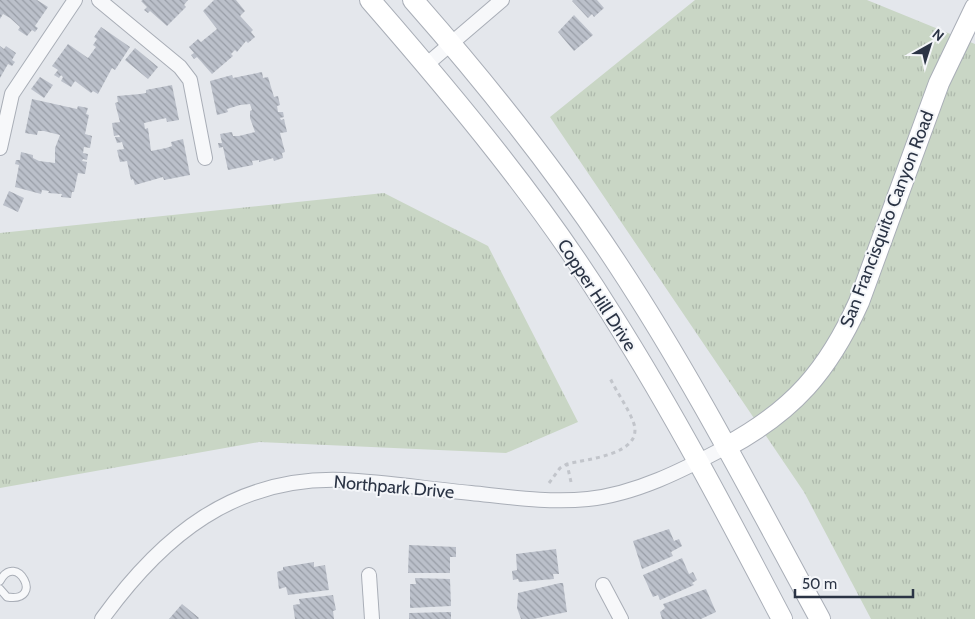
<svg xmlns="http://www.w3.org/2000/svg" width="975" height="619" font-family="Cabin,sans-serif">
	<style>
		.grass { fill: url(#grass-tufts) }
		.building { fill: url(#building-back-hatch) }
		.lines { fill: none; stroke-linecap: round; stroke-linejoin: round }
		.lane-casing { stroke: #a9aeb7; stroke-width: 9 }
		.street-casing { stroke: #a9aeb7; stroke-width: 16 }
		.secondary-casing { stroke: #a9aeb7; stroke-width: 22 }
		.path { stroke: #c2c5cb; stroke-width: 3; stroke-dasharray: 4 4; stroke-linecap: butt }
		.lane { stroke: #f7f8fa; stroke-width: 7 }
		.street { stroke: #f7f8fa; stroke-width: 14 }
		.secondary { stroke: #fff; stroke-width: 20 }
		.labels { text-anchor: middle; stroke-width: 4; stroke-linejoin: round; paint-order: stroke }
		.street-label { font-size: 18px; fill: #2b3445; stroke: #f4f6f9 }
	</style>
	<defs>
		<pattern id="grass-tufts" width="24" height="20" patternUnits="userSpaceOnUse" patternTransform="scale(1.25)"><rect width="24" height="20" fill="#c9d6c5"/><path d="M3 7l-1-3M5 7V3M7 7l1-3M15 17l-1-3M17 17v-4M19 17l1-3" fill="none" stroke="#adb8ab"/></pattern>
		<pattern id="building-back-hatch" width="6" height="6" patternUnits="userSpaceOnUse" patternTransform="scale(1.25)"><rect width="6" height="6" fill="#bbc0ca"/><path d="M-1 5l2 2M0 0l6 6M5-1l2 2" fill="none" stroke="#989da6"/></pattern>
	</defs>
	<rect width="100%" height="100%" fill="#e4e7ec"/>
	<!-- grass -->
	<g class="grass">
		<path d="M695,0H867L975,44V619H871L804,492L550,117Z"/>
		<path d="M384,193L488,246L578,422L506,453L259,442L0,488V233Z"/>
	</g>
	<!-- building -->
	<g class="building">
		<path d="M0,0H37L48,7L35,26L38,28L35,32L32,30L27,36L18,30L20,27L10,18L3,14L0,19Z"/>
		<path d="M143,0H188L184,5L186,7L167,26L150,11L148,13L144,10L147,7L141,1Z"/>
		<path d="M214,0H236L245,11L240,16L253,30L251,32L255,37L248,43L246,41L237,52L235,50L231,54L233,56L212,74L197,57L194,59L191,55L194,53L189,47L198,39L201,42L217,29L203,11Z"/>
		<path d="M573,0H597L604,8L594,17L592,14L588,18L572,1Z"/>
		<path d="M574,15L593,35L574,51L558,32Z"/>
		<path d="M101,27L130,47L115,70L112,68L98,94L93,91L91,93L75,81L71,87L61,81L63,77L61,75L59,78L54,75L58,70L52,66L68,44L88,58L96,47L93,45L97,39L94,37Z"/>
		<path d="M0,46L4,49L6,46L16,53L12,60L15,62L12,66L8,64L0,78Z"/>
		<path d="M135,48L158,67L148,79L125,60Z"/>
		<path d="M262,72L263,78L268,77L274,97L278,96L280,105L277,106L278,112H283L284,117L280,118L281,120L284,119L287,132L280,133L285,152L282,153L283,158L274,161L273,158L259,162V160L252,161L253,165L228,170L223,147L219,148L218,143H222L220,134L232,132L233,136H239L255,132L250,118V111L252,110L250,104L240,105L227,109L228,112L217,115L210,81L232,75L233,78Z"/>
		<path d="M40,77L53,85L44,98L31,89Z"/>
		<path d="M172,85L179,120L167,122L166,118L144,123L145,129L148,128L151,151L166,148L172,146L171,142L183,139L190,175L164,180L163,177L135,185L133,179L131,180L127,161L120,162L117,150L124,149L122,142L117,143L115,137H120L119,135L114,136L112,123L120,122L115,103L118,102L117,96L140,94L146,93V90Z"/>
		<path d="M32,99L77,109L78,106L88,108L86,114L89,115L85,134L92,136L90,148L84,147L83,153L88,154L87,160L83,159L82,161L87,162L85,174L78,173L74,192H72L71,198L61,197L62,194L48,193L49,191L42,190L41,194L15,187L19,165L15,164L16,160H20L21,152L33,155V158L39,161L55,163V148L60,135L44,131H38L37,135L25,133Z"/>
		<path d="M9,191L24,198L18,212L3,205Z"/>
		<path d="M669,529L674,541L679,539L682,546L671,552L673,556L642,569L633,541Z"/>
		<path d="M409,545L456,547V557H450V573H408Z"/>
		<path d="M556,549L559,574H553L554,579L519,582L518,579L513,580L512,571L517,570L516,554Z"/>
		<path d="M682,558L689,574L693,572L697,580L692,583L694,585L660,600L658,595L653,597L643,575Z"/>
		<path d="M314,562V567L325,565L329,590L288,595L286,587L279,589L277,572L283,570V567Z"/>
		<path d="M415,578L450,579L451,606L410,608V584H416Z"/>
		<path d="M560,583H563L567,612L533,619H521L517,608L518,593Z"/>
		<path d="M706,589L716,612L701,619H662L660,612L665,608L663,604Z"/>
		<path d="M333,595L336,610L333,611L334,619H295L293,605L300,604L299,599Z"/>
		<path d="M182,604L199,618L198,619H169Z"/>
		<path d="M451,612V619H409V613Z"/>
	</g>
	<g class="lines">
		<defs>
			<path id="lane" d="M0,581C16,550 46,603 7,597L0,589"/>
			<g id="street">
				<path d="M99,0L180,67L190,80L205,158"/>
				<path d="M426,65L502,0"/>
				<path d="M0,148L12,94L75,0"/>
				<path d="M369,575L372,619"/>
				<path d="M603,585L621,619"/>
				<path d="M102,619C162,536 234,476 343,480C385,482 428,489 471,493C510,497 549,503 588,499C636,494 683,470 726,447"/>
			</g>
			<g id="secondary">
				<path d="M370,0C457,100 542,202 612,315C674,413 728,516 782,619"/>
				<path d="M413,0C487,84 557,172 618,265C693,379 755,500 820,619"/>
				<path d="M726,447C793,411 828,371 859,302L939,83L975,8"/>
			</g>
		</defs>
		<!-- lane casing -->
		<use href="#lane" class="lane-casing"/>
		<!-- street casing -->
		<use href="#street" class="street-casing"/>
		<!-- secondary casing -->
		<use href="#secondary" class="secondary-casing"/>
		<!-- path -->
		<g class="path">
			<path d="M571,482L567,464C586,459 643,455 634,424C629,409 617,393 610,378"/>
			<path d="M549,483L560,468L567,464"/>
		</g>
		<!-- lane -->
		<use href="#lane" class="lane"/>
		<!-- street -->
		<use href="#street" class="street"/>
		<!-- secondary -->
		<use href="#secondary" class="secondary"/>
	</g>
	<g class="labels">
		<!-- street labels -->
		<g class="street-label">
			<text transform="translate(887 219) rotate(-69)" y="6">San Francisquito Canyon Road</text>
			<text transform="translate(597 295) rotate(57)" y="6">Copper Hill Drive</text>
			<text transform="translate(394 487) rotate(5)" y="6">Northpark Drive</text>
		</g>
	</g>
	<!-- north arrow -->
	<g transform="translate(930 45) rotate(39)" stroke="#f4f6f9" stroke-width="4" paint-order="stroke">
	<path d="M0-4L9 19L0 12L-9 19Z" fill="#2b3445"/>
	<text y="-8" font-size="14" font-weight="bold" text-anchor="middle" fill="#2b3445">N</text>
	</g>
	<!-- scale -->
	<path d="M795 589v8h118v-8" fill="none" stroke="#2b3445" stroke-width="2.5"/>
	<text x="802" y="589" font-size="15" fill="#2b3445" stroke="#f4f6f9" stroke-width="4" paint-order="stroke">50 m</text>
</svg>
